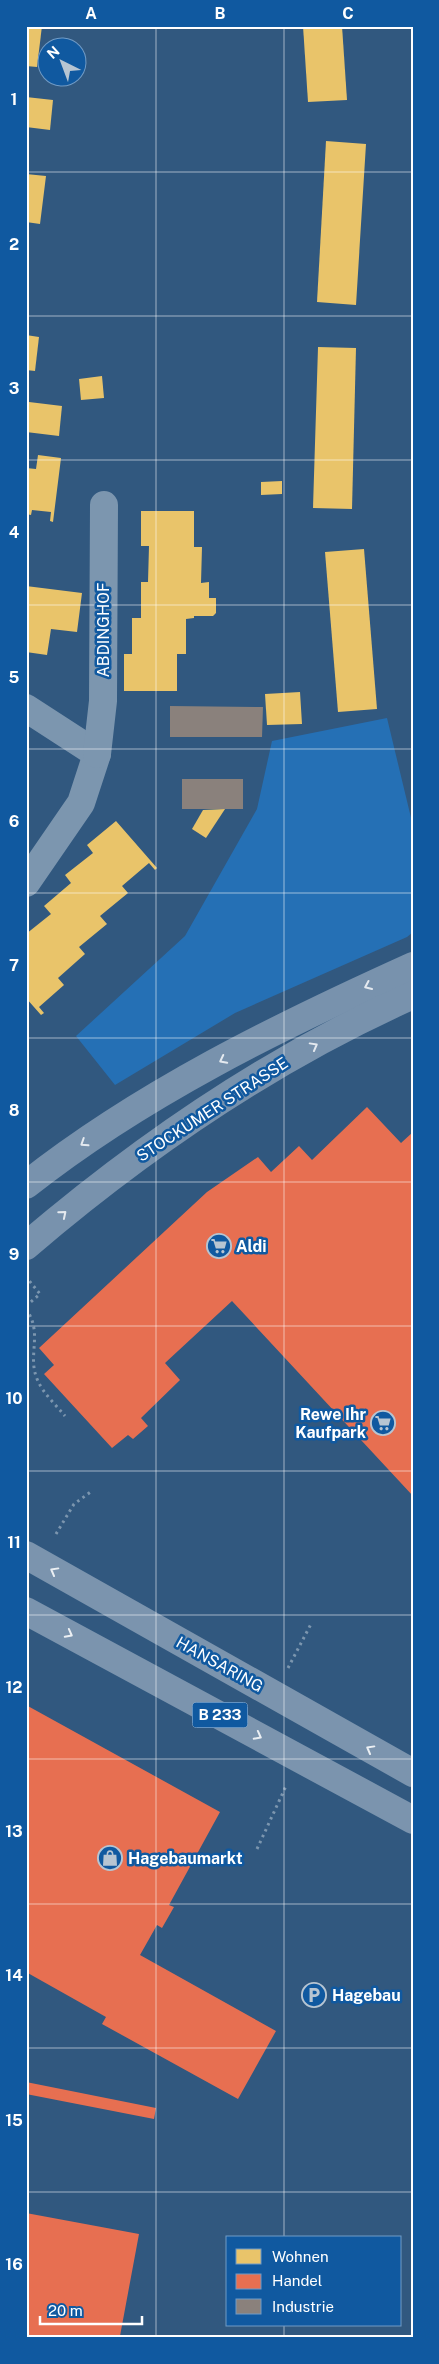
<svg xmlns="http://www.w3.org/2000/svg" width="439" height="2364" font-family="'Public Sans',sans-serif">
	<style>
		.green { fill: #2570b5 }
		.homes { fill: #e9c46a }
		.shops { fill: #e76f51 }
		.industry { fill: #8a817c }
		.lines { fill: none; stroke-linecap: round; stroke-linejoin: round }
		.path { stroke: #7c96af; stroke-width: 3; stroke-dasharray: 2.5 4; stroke-linecap: butt }
		.street { stroke: #7c96af; stroke-width: 28 }
		.secondary { stroke: #7892ad; stroke-width: 28 }
		.primary { stroke: #7b94ae; stroke-width: 28 }
		.oneway { stroke: #e4e9ef }
		.oneway2 { stroke: #ebeff3 }
		.grid { fill: none; stroke: #fff; stroke-width: 1; stroke-opacity: 0.55 }
		.labels { text-anchor: middle; stroke-width: 5; stroke-linejoin: round; paint-order: stroke }
		.shield { fill: #1059a0; stroke: #b7cde2; stroke-width: 1 }
		.shield-label { font-size: 15px; font-weight: bold; fill: #fff }
		.street-label { font-size: 16px; fill: #fff; stroke: #1059a0 }
		.poi-label { font-size: 16px; font-weight: bold; fill: #fff; stroke: #1059a0; text-anchor: start }
		.neatline { fill: none; stroke: #fff; stroke-width: 2 }
		.grid-label { font-size: 16px; text-anchor: middle; font-weight: bold; fill: #fff }
	</style>
	<rect width="100%" height="100%" fill="#31587f"/>
	<!-- green -->
	<path class="green" d="M387,718L413,826V932L407,937L235,1013L115,1085L76,1036L185,936L257,809L272,741Z"/>
	<!-- homes -->
	<g class="homes">
		<path d="M26,26H42L37,67L26,66Z"/>
		<path d="M303,26H342L347,100L308,102Z"/>
		<path d="M26,97L53,100L50,130L26,127Z"/>
		<path d="M326,141L366,144L356,305L317,302Z"/>
		<path d="M26,174L46,176L40,224L26,222Z"/>
		<path d="M26,335L39,337L35,371L26,370Z"/>
		<path d="M318,347L356,348L352,509L313,508Z"/>
		<path d="M102,376L104,398L81,400L79,379Z"/>
		<path d="M29,402L62,406L59,436L26,432Z"/>
		<path d="M38,455L61,458L53,522L50,521L51,512L32,510L31,515L26,514V468L36,469Z"/>
		<path d="M282,481V494L261,495V482Z"/>
		<path d="M141,511H194V547H202L201,583L209,582V598H216V613L213,616H194V618L186,619V654H177V691H124V654H132V618H141V582H148L149,546H141Z"/>
		<path d="M364,549L377,709L338,712L325,552Z"/>
		<path d="M26,586L82,593L77,632L51,629L47,655L26,652Z"/>
		<path d="M300,692L302,724L267,725L265,694Z"/>
		<path d="M225,809L206,838L192,829L203,810Z"/>
		<path d="M116,821L157,868L155,870L149,863L122,886L128,893L100,916L107,924L79,947L85,954L58,978L64,985L39,1007L44,1013L41,1015L26,998V946L29,944L26,941V934L51,914L44,906L71,883L65,875L93,853L87,845Z"/>
	</g>
	<!-- shops -->
	<g class="shops">
		<path d="M367,1107L401,1143L413,1132V1496L232,1301L165,1363L180,1380L141,1418L148,1426L133,1439L128,1435L112,1448L44,1374L54,1365L39,1348L207,1192L258,1157L271,1172L299,1146L312,1160Z"/>
		<path d="M26,1705L220,1812L169,1905L174,1907L162,1928L157,1925L140,1955L276,2031L238,2099L102,2024L106,2017L26,1972Z"/>
		<path d="M26,2082L156,2108L154,2119L26,2094Z"/>
		<path d="M26,2213L139,2234L120,2336L126,2338H26Z"/>
	</g>
	<!-- industry -->
	<g class="industry">
		<path d="M170,706L263,707L262,737H170Z"/>
		<rect x="182" y="779" width="61" height="30"/>
	</g>
	<g class="lines">
		<!-- path -->
		<g class="path">
			<path d="M26,1306L40,1294L27,1278"/>
			<path d="M26,1309C44,1334 26,1356 38,1381C43,1393 56,1405 65,1416"/>
			<path d="M56,1534L74,1504L92,1491"/>
			<path d="M288,1668L311,1624"/>
			<path d="M257,1849L286,1786"/>
		</g>
		<!-- street -->
		<g class="street">
			<path d="M26,708L97,754L81,803L26,883"/>
			<path d="M97,754L103,701L104,505"/>
		</g>
		<!-- secondary -->
		<g class="secondary">
			<path d="M26,1185C141,1094 280,1026 413,966"/>
			<path d="M26,1246C143,1146 272,1058 413,995"/>
		</g>
		<!-- primary -->
		<g class="primary">
			<path d="M26,1555L413,1773"/>
			<path d="M26,1611L413,1820"/>
		</g>
	</g>
	<!-- one-way arrows -->
	<defs><path id="oneway-chevron" d="M-2-3.5L2.5 0L-2 3.5" fill="none" stroke-width="1.6" stroke-linecap="round" stroke-linejoin="round" transform="scale(1.25)"/></defs>
	<g class="oneway">
		<use href="#oneway-chevron" transform="translate(368 986) rotate(156)"/>
		<use href="#oneway-chevron" transform="translate(314 1046) rotate(-29)"/>
		<use href="#oneway-chevron" transform="translate(223 1060) rotate(153)"/>
		<use href="#oneway-chevron" transform="translate(84 1143) rotate(147)"/>
		<use href="#oneway-chevron" transform="translate(63 1214) rotate(-40)"/>
	</g>
	<g class="oneway2">
		<use href="#oneway-chevron" transform="translate(54 1571) rotate(-151)"/>
		<use href="#oneway-chevron" transform="translate(69 1634) rotate(28)"/>
		<use href="#oneway-chevron" transform="translate(258 1736) rotate(28)"/>
		<use href="#oneway-chevron" transform="translate(370 1749) rotate(-151)"/>
	</g>
	<!-- grid -->
	<path class="grid" d="M156,26V2338M284,26V2238M26,172H413M26,316H413M26,460H413M26,605H413M26,749H413M26,893H413M26,1038H413M26,1182H413M26,1326H413M26,1471H413M26,1615H413M26,1759H413M26,1904H413M26,2048H413M26,2192H413M284,2325V2338"/>
	<!-- icons -->
	<defs>
		<symbol id="supermarket-ring" viewBox="-11 -11 22 22"><circle r="9.5" fill="#1059a0" stroke="#b7c5d2" stroke-width="1.5"/><path d="M-6-5.5h2.5l.6 2H6L4.5 2H-2.5L-4.4-4H-6ZM-1.5 3.2a1.3 1.3 0 1 0 .1 0ZM3 3.2a1.3 1.3 0 1 0 .1 0Z" fill="#b7c5d2"/></symbol>
		<symbol id="shop-ring" viewBox="-11 -11 22 22"><circle r="9.5" fill="#1059a0" stroke="#b7c5d2" stroke-width="1.5"/><path d="M-5-2.5h2.3a2.7 3.5 0 0 1 5.4 0H5L5.5 6h-11ZM-1.5-2.5h3a1.5 2.3 0 0 0-3 0Z" fill="#b7c5d2"/></symbol>
		<symbol id="parking-ring" viewBox="-11 -11 22 22"><circle r="9.5" fill="#1059a0" stroke="#b7c5d2" stroke-width="1.5"/><path d="M-3.5-5.5H1a3.5 3.5 0 0 1 0 7H-1V5.5H-3.5ZM-1-3.4V-.6H.8a1.4 1.4 0 0 0 0-2.8Z" fill="#b7c5d2"/></symbol>
	</defs>
	<g fill-rule="evenodd">
		<use href="#supermarket-ring" x="205" y="1232" width="28" height="28"/>
		<use href="#supermarket-ring" x="369" y="1409" width="28" height="28"/>
		<use href="#shop-ring" x="96" y="1844" width="28" height="28"/>
		<use href="#parking-ring" x="300" y="1981" width="28" height="28"/>
	</g>
	<g class="labels">
		<!-- shield labels -->
		<rect class="shield" x="192.5" y="1702.5" width="55" height="25" rx="4"/>
		<g class="shield-label">
			<text x="220" y="1720">B 233</text>
		</g>
		<!-- street labels -->
		<g class="street-label">
			<text transform="translate(103 630) rotate(-90)" y="6">ABDINGHOF</text>
			<text transform="translate(212 1109) rotate(-33)" y="6">STOCKUMER STRASSE</text>
			<text transform="translate(220 1664) rotate(29)" y="6">HANSARING</text>
		</g>
		<!-- poi labels -->
		<g class="poi-label">
			<text x="236" y="1252">Aldi</text>
			<text x="366" y="1420" text-anchor="end">Rewe Ihr<tspan x="366" dy="18">Kaufpark</tspan></text>
			<text x="128" y="1864">Hagebaumarkt</text>
			<text x="332" y="2001">Hagebau</text>
		</g>
	</g>
	<!-- border -->
	<rect width="439" height="2364" fill="none" stroke="#1059a0" stroke-width="55"/>
	<!-- legend -->
	<rect x="226" y="2236" width="175" height="90" fill="#1059a0" stroke="#709bc6"/>
	<rect x="236" y="2249" width="25" height="15" fill="#e9c46a" stroke="#709bc6"/>
	<text x="272" y="2262" font-size="15" fill="#ffffff">Wohnen</text>
	<rect x="236" y="2274" width="25" height="15" fill="#e76f51" stroke="#709bc6"/>
	<text x="272" y="2286" font-size="15" fill="#ffffff">Handel</text>
	<rect x="236" y="2299" width="25" height="15" fill="#8a817c" stroke="#709bc6"/>
	<text x="272" y="2312" font-size="15" fill="#ffffff">Industrie</text>
	<!-- north arrow -->
	<g transform="translate(62 62) rotate(318)"><circle r="24" fill="#1059a0" stroke="#709bc6"/>
	<path d="M0-4L9 19L0 12L-9 19Z" fill="#b7c5d2"/>
	<text y="-8" font-size="14" font-weight="bold" text-anchor="middle" fill="#ffffff">N</text>
	</g>
	<!-- scale -->
	<path d="M40 2316v8h102v-8" fill="none" stroke="#ffffff" stroke-width="2.5"/>
	<text x="48" y="2316" font-size="15" fill="#ffffff" stroke="#1059a0" stroke-width="4" paint-order="stroke">20 m</text>
	<rect x="28" y="28" width="384" height="2308" class="neatline"/>
	<g class="grid-label">
		<text x="91" y="19">A</text>
		<text x="220" y="19">B</text>
		<text x="348" y="19">C</text>
		<text x="14" y="105">1</text>
		<text x="14" y="250">2</text>
		<text x="14" y="394">3</text>
		<text x="14" y="538">4</text>
		<text x="14" y="683">5</text>
		<text x="14" y="827">6</text>
		<text x="14" y="971">7</text>
		<text x="14" y="1116">8</text>
		<text x="14" y="1260">9</text>
		<text x="14" y="1404">10</text>
		<text x="14" y="1548">11</text>
		<text x="14" y="1693">12</text>
		<text x="14" y="1837">13</text>
		<text x="14" y="1981">14</text>
		<text x="14" y="2126">15</text>
		<text x="14" y="2270">16</text>
	</g>
</svg>
